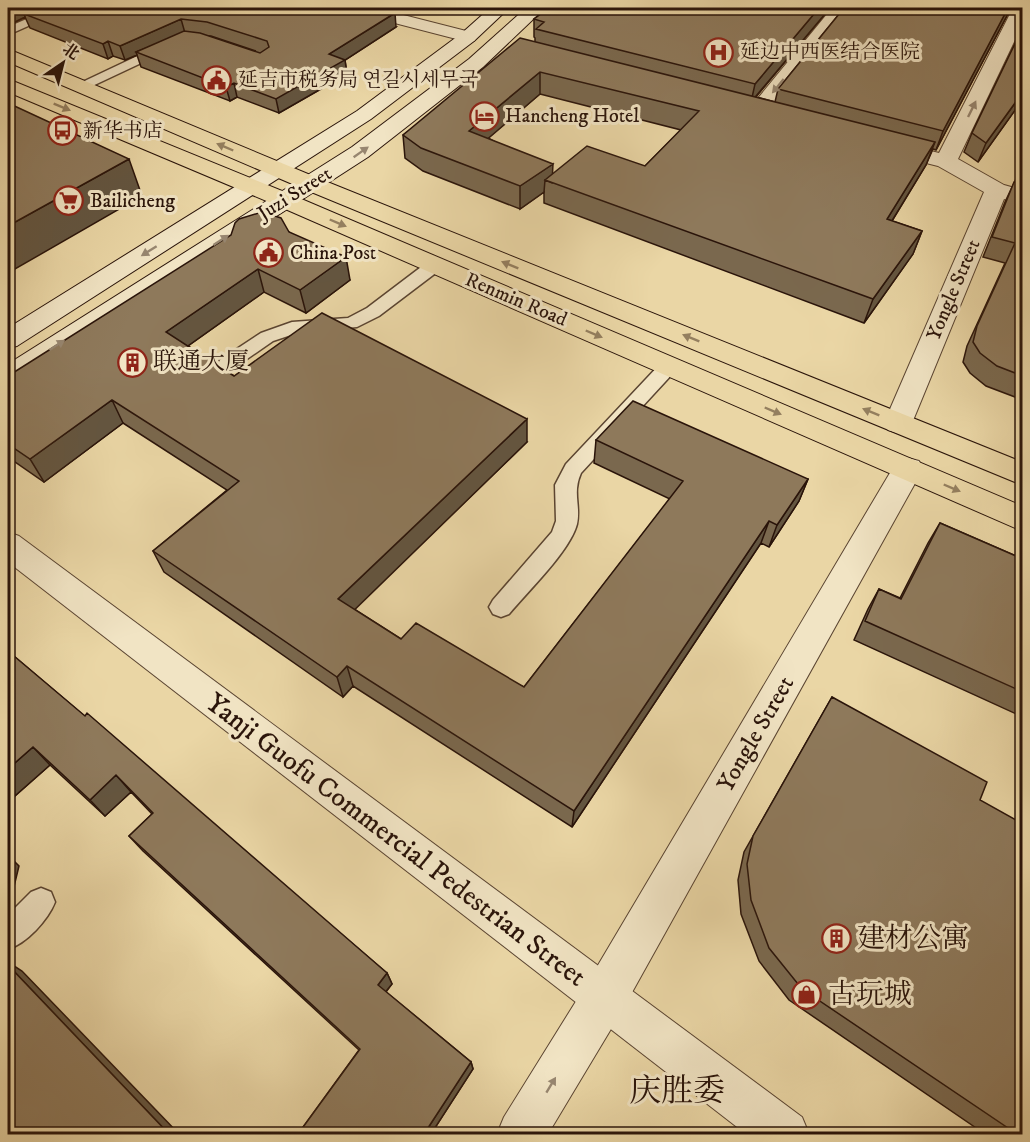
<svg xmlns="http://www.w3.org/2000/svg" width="1030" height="1142" font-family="'IM FELL DW Pica','Noto Serif SC','Noto Serif KR',serif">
	<rect width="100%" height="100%" fill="#ead6a5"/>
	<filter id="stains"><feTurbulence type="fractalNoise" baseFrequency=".00333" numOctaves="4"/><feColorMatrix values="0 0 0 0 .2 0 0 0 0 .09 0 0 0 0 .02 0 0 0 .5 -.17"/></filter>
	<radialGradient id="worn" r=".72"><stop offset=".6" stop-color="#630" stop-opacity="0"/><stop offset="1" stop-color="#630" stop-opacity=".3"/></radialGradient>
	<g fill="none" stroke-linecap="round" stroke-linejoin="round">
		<defs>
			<path id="service" d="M 52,8 L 56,8 L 62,11 L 8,35 L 8,27 Z
				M 167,42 L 173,46 L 171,49 L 86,89 L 81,90 L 74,86 Z
				M 435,260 L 443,265 L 441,269 L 379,316 L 357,327 L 300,332 L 273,341 L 234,368 L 220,368 L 218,364 L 220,360 L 261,333 L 292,322 L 348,318 L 367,308 L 429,261 Z
				M 669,360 L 676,362 L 678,366 L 676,370 L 581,473 C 572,493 581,505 577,524 C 570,551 528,591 509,614 L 501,617 L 493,614 L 489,607 L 493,600 L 552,532 L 556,521 L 555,485 L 566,464 L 662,362 Z
				M 41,888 L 51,892 L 55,902 C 48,920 26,944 8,949 L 8,915 L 31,892 Z"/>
			<path id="pedestrian" d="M 8,532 L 19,536 L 802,1117 L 809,1134 L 746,1134 L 8,562 Z"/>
			<path id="minor" d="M 350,8 L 376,8 L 474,33 L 477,37 L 474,41 L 468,42 L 352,12 Z
				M 832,8 L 850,8 L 764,116 L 750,116 L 747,112 L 750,108 Z
				M 1013,8 L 1022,8 L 1022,25 L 958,159 L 1004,185 L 1022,190 L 1022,204 L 1004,199 L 912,423 L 908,430 L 898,433 L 888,430 L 884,423 L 984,192 L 938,166 L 878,151 L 875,146 L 878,141 L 886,140 L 939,153 Z"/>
			<path id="tertiary" d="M 908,458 L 919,461 L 923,469 L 620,1014 L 548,1134 L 497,1134 L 504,1117 L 588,982 L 897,461 Z"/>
			<path id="secondary" d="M 490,8 L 509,8 L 474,41 L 371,119 L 17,346 L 8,348 L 8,328 L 357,111 L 462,33 Z
				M 526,8 L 545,8 L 483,67 L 368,157 L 18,383 L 8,385 L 8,364 L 352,147 L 469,59 Z"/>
			<path id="primary" d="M 8,49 L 320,179 L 1022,462 L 1022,485 L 304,189 L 8,62 Z
				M 8,79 L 292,195 L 1022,506 L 1022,531 L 276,205 L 8,92 Z"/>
		</defs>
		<use href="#service" stroke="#5a4431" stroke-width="3"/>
		<use href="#pedestrian" stroke="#5a4431" stroke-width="2"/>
		<use href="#minor" stroke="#5a4431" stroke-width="2"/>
		<use href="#tertiary" stroke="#5a4431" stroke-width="2"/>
		<use href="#secondary" stroke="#2a140a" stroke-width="2"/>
		<use href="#primary" stroke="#2a140a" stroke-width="2"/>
		<use href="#service" fill="#f1e4c4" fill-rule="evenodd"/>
		<use href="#pedestrian" fill="#f1e4c4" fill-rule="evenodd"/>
		<use href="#minor" fill="#f1e4c4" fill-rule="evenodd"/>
		<use href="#tertiary" fill="#f1e4c4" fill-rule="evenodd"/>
		<use href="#secondary" fill="#f1e4c4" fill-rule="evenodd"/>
		<use href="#primary" fill="#ead6a5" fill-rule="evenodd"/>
	</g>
	<path fill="#7a684e" stroke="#2a140a" stroke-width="1.5" fill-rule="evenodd" d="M 8,8 L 396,27 L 345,60 L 347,74 L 279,113 L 237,97 L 230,101 L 141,67 L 137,55 L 125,60 L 113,56 L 108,59 L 30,28 L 25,17 L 13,23 L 8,21 ZM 208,36 L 211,36 L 256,51 Z
		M 383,8 L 399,8 L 394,10 Z
		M 549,8 L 830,8 L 756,97 L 775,102 L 778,89 L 844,8 L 1011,8 L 936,150 L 933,149 L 926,165 L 892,221 L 922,231 L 913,254 L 864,323 L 544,203 L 544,192 L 520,209 L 423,171 L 405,158 L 403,135 L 535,42 L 535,38 L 534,37 L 534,19 ZM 540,94 L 681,130 L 645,166 L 552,174 L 488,138 Z
		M 1023,27 L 1023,99 L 978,162 L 964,152 L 972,133 Z
		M 1023,164 L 1023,400 L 986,386 L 970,373 L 963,362 L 967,346 L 1005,263 L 983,257 L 1005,202 Z
		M 289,232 L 350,280 L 306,313 L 264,292 L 188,346 L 234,376 L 527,442 L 354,609 L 401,639 L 524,687 L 670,499 L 594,463 L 596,440 L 808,479 L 799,501 L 769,547 L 761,543 L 572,827 L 353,686 L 343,697 L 164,572 L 153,551 L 227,490 L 123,423 L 44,482 L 8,457 L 8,376 Z
		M 940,523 L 1023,559 L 1023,717 L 854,640 L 868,609 L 879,589 L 900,598 L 928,543 Z
		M 8,651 L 387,973 L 392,984 L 386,992 L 471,1062 L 473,1069 L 431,1134 L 298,1134 L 359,1050 L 143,851 L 129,836 L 152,814 L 131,792 L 105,816 L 50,765 L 8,802 Z
		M 832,697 L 980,800 L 1023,1134 L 985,1134 L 789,1000 L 759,961 L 741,914 L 738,880 L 744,852 Z"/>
	<path fill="#635540" stroke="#2a140a" stroke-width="1.5" d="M 8,8 L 49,8 L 24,14 L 25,17 L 13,23 Z
		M 819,8 L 830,8 L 751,102 L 755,84 Z
		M 1008,8 L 1011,8 L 936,150 L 943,131 Z
		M 395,13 L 396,27 L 345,60 L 347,74 L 279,113 L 276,99 L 329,54 Z
		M 181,19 L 185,33 L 136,52 L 137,55 L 125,60 L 120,46 Z
		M 108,41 L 113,56 L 108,59 L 103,44 Z
		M 540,72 L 540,94 L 470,154 L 469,131 Z
		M 234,83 L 237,97 L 230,101 L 226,87 Z
		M 1023,92 L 1023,99 L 978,162 L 986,143 Z
		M 935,142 L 926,165 L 879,242 L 887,219 Z
		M 129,159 L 142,196 L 8,273 L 8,226 Z
		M 553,164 L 552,183 L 545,180 L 544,192 L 520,209 L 520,186 Z
		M 922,231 L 913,254 L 864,323 L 873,299 Z
		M 346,257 L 350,280 L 306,313 L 300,290 Z
		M 258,269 L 264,292 L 175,355 L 166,332 Z
		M 112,400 L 123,423 L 44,482 L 30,459 Z
		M 527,419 L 527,442 L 344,620 L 338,599 Z
		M 808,479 L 799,501 L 769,547 L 777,525 Z
		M 769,521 L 761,543 L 572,827 L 574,811 Z
		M 347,666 L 353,686 L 343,697 L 337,677 Z
		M 33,747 L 50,765 L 8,802 L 8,769 Z
		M 116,775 L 131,792 L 105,816 L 90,800 Z
		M 8,855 L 19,866 L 9,907 L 8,908 Z
		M 8,962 L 22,971 L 179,1134 L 169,1134 L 8,965 Z
		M 387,973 L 392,984 L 383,995 L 378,985 Z
		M 471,1062 L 473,1069 L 431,1134 L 424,1134 Z"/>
	<path fill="#8e795b" stroke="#2a140a" stroke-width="1.5" d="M 38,8 L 376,8 L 395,13 L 329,54 L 345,60 L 276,99 L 234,83 L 226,87 L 136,52 L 184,31 L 200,33 L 260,53 L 269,47 L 267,41 L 207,22 L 181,19 L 120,46 L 108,41 L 103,44 L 24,14 Z
		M 549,8 L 819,8 L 755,84 L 536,29 L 544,22 L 534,19 Z
		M 844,8 L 1008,8 L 943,131 L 778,89 Z
		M 1023,27 L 1023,92 L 986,143 L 972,133 Z
		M 520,38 L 935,142 L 887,219 L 922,231 L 873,299 L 545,180 L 587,146 L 645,166 L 699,111 L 540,72 L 469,131 L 553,164 L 520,186 L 421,148 L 403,135 Z
		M 8,103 L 129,159 L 8,226 Z
		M 1014,182 L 1023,184 L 1023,376 L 997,366 L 980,353 L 973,342 L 977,326 L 1015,243 L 992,237 Z
		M 262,212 L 281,218 L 289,232 L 346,257 L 300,290 L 258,269 L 166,332 L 234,376 L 322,313 L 527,419 L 338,599 L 401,639 L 416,623 L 524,687 L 683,481 L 596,440 L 633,401 L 808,479 L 777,525 L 769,521 L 574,811 L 347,666 L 337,677 L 153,551 L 239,481 L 112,400 L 30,459 L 8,444 L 8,376 L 231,235 L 235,223 L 239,219 Z
		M 940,523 L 1023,559 L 1023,692 L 865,621 L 879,589 L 901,599 Z
		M 8,651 L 85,716 L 87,713 L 387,973 L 378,985 L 471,1062 L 424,1134 L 298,1134 L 360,1049 L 129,836 L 153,813 L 116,775 L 90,800 L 33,747 L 8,769 Z
		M 832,697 L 987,782 L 980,800 L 1023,824 L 1023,1134 L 1017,1134 L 802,989 L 769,948 L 751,900 L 747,864 L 753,836 Z
		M 8,965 L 169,1134 L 21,1134 L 8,1119 Z"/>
	<defs><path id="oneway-solid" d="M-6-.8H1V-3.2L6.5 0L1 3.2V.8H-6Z" transform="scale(1.5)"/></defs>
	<g fill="#978670">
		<use href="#oneway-solid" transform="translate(778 86) rotate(129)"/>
		<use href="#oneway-solid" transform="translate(972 109) rotate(-64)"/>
		<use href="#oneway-solid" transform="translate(361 152) rotate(-35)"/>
		<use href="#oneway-solid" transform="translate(221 240) rotate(-33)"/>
		<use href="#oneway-solid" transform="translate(149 251) rotate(148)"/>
		<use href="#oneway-solid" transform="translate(57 345) rotate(-33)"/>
		<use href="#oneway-solid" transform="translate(551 1085) rotate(-59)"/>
	</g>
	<g fill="#947f5f">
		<use href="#oneway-solid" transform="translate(62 107) rotate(22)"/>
		<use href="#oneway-solid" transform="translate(225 147) rotate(-157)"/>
		<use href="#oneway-solid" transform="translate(338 223) rotate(23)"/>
		<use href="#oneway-solid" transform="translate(510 265) rotate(-158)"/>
		<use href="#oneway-solid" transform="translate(594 334) rotate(23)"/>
		<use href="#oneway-solid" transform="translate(691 338) rotate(-158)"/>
		<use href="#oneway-solid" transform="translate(773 411) rotate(23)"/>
		<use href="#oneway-solid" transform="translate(871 412) rotate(-158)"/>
		<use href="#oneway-solid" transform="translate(952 488) rotate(23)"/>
	</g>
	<defs>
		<symbol id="hospital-ring" viewBox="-11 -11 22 22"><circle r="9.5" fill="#f1e4c4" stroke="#8f2418" stroke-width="1.5"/><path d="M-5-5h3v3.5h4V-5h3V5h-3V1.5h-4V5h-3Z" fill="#8f2418"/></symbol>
		<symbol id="civic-ring" viewBox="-11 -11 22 22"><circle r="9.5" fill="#f1e4c4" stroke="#8f2418" stroke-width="1.5"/><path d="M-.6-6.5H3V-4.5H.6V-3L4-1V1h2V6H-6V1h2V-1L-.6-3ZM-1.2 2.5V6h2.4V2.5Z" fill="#8f2418"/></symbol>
		<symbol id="hotel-ring" viewBox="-11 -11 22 22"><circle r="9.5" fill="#f1e4c4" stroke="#8f2418" stroke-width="1.5"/><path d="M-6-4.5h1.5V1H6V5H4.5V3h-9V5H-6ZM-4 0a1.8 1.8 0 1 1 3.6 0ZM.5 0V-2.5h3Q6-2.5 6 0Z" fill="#8f2418"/></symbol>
		<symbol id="bus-ring" viewBox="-11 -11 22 22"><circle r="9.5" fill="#f1e4c4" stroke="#8f2418" stroke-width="1.5"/><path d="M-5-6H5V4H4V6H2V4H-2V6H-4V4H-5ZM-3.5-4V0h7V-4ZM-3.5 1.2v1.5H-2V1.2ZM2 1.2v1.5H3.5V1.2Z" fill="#8f2418"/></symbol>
		<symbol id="supermarket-ring" viewBox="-11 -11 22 22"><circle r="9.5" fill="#f1e4c4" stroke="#8f2418" stroke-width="1.5"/><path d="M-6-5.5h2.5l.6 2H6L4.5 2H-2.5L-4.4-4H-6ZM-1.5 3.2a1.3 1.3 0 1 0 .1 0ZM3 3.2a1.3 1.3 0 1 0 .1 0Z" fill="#8f2418"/></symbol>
		<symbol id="building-ring" viewBox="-11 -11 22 22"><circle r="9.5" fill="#f1e4c4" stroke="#8f2418" stroke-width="1.5"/><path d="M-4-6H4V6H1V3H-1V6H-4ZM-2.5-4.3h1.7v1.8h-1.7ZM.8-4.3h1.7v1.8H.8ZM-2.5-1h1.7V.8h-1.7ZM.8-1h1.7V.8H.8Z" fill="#8f2418"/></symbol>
		<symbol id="shop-ring" viewBox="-11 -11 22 22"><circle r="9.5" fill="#f1e4c4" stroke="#8f2418" stroke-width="1.5"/><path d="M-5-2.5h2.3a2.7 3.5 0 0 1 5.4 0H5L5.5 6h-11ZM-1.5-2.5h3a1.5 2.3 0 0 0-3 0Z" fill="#8f2418"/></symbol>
	</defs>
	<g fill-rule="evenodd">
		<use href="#hospital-ring" x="702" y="36" width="33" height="33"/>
		<use href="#civic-ring" x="200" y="64" width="33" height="33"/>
		<use href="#hotel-ring" x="468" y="100" width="33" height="33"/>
		<use href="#bus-ring" x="46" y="114" width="33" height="33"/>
		<use href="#supermarket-ring" x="52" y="184" width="33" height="33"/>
		<use href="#civic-ring" x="252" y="236" width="33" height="33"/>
		<use href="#building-ring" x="116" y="346" width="33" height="33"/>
		<use href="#building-ring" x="820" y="922" width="33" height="33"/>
		<use href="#shop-ring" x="790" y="978" width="33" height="33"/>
	</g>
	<g text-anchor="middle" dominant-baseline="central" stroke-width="6" stroke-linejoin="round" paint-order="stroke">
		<g font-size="20" fill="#2a140a" stroke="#f1e4c4" text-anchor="start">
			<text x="740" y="52">延边中西医结合医院</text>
			<text x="238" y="80">延吉市税务局 연길시세무국</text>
			<text x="505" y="116">Hancheng Hotel</text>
			<text x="83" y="131">新华书店</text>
			<text x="90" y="201">Bailicheng</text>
			<text x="290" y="253">China Post</text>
		</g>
		<g font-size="20" fill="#2a140a" stroke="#f1e4c4">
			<text transform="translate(295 194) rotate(-32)">Juzi Street</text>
			<text transform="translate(954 290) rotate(-67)">Yongle Street</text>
			<text transform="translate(516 300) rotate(23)">Renmin Road</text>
		</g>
		<g font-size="24" fill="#2a140a" stroke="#f1e4c4" text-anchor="start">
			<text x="153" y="362">联通大厦</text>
		</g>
		<g font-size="24" fill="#2a140a" stroke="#f1e4c4">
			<text transform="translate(756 734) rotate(-60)">Yongle Street</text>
		</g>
		<g font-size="28" fill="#2a140a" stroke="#f1e4c4">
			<text transform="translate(396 840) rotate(37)">Yanji Guofu Commercial Pedestrian Street</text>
		</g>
		<g font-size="28" fill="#2a140a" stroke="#f1e4c4" text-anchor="start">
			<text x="857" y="938">建材公寓</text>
			<text x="828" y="994">古玩城</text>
		</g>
		<g font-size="32" fill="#2a140a" stroke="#f1e4c4">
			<text x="677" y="1092">庆胜委</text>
		</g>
	</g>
	<rect width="1030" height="1142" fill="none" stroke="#ead6a5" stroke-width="30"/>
	<rect x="9" y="9" width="1012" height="1124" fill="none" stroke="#2a140a" stroke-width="3"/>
	<rect x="15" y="15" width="1000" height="1112" fill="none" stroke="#2a140a" stroke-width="1.5"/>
	<g transform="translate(63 63) rotate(35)" stroke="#f1e4c4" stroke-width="4.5" paint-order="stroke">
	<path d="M0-4.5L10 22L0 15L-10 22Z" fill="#2a140a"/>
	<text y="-9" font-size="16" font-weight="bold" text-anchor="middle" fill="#2a140a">北</text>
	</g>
	<rect width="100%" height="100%" filter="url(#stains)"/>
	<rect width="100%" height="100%" fill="url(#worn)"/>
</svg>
